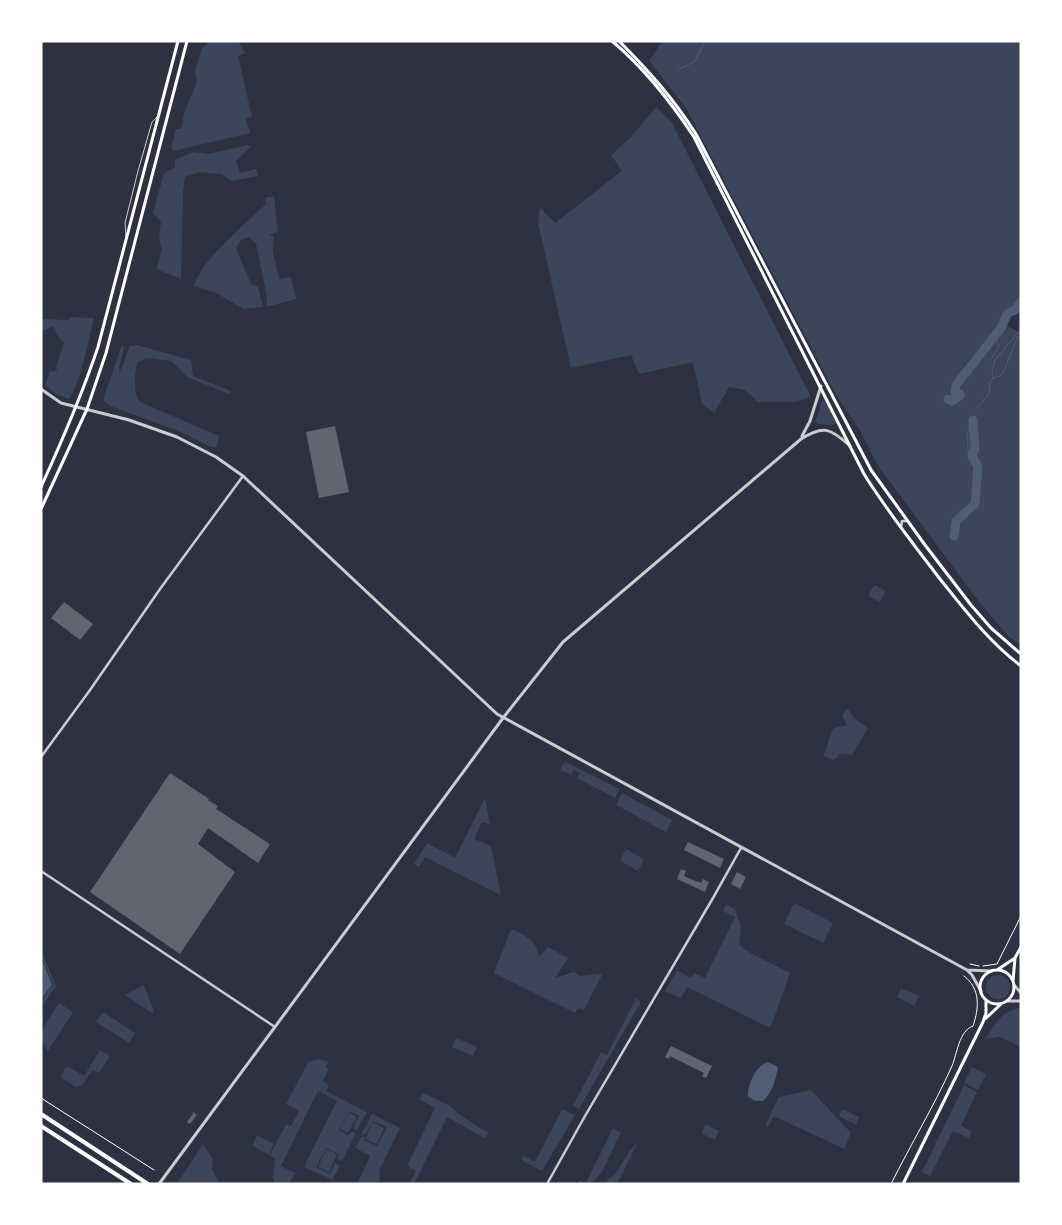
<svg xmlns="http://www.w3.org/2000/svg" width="1062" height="1225" font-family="Rubik,sans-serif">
	<rect width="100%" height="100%" fill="#2d3142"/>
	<path fill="#3c4559" d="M 210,41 L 238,41 L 245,53 L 238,56 L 252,117 L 246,119 L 250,133 L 174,151 L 171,148 L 176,129 L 181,129 L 184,113 L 197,81 L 195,70 L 202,48 Z
		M 659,41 L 1021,41 L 1021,309 L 1010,314 L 1005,325 L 1021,333 L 1021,645 L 1008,636 L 980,603 L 878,466 L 861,432 L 836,395 L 686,108 L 649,61 L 661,43 Z
		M 656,107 L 672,123 L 811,397 L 796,402 L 758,402 L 745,390 L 729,387 L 714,413 L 702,404 L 693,362 L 639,374 L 631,355 L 571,368 L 538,223 L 540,207 L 555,223 L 622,171 L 611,155 L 631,137 Z
		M 248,145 L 251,147 L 236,161 L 240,173 L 256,169 L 258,175 L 254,177 L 232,181 L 221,174 L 200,172 L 185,177 L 183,192 L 181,279 L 156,269 L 162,250 L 159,238 L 161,222 L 153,213 L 164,173 L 175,167 L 175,160 L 193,152 L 208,154 Z
		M 274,196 L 278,232 L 269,235 L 274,236 L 273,251 L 279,279 L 291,277 L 296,299 L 266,307 L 267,297 L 256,244 L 249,237 L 242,239 L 236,248 L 251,284 L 258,287 L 263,307 L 244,309 L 216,293 L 194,286 C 202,259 241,228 262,208 L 266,204 L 265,198 Z
		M 70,317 L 94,318 C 88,340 82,380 69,399 L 57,395 L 45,385 L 50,372 L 57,370 L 56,367 L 64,342 L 59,338 L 53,326 L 41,332 L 41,319 L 69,320 Z
		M 122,344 L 124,348 L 119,368 L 120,372 L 130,346 L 137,345 L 191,360 L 193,376 L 231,391 L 229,394 L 187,377 L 171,361 L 146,358 L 137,363 C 135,376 132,391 140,402 L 219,436 L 217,447 L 211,447 L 176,430 L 110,406 L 103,400 Z
		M 822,402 L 826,402 L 836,423 L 834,425 L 818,424 L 815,422 Z
		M 874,585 L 886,591 L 880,602 L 868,596 Z
		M 847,708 L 855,719 L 868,728 L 852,755 L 839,754 L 838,757 L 833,760 L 823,756 C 828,747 828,737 834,728 L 847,725 L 842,716 Z
		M 566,762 L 619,789 L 615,798 L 577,778 L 580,773 L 574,770 L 571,775 L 561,770 L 561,766 Z
		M 622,793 L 672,820 L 666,832 L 616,805 Z
		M 485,798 L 490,824 L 482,822 L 474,839 L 491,846 L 501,895 L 425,857 L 419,867 L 414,864 L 427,843 L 455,858 Z
		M 626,849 L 644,859 L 638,871 L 620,861 Z
		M 794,903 L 833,923 L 823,943 L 784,924 Z
		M 726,904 L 735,909 L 741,926 L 739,944 L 745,950 L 790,973 L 772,1024 L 770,1028 L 687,987 L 681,998 L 665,991 L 677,970 L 691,978 L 694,973 L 705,978 L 735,917 L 723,911 Z
		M 511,929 C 526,936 537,940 539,957 L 548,947 L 568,958 L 555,978 L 574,972 L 580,976 L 599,974 L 602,975 L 584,1010 L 578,1008 L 575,1013 L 494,973 Z
		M 41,950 L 56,986 L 42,1006 L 43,1010 L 41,1013 L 41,1000 L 53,985 L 41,956 Z
		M986 987a12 12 0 1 1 24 0a12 12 0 1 1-24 0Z
		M 144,985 L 154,1012 L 152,1013 L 125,995 Z
		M 901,988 L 919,996 L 914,1006 L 897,997 Z
		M 636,998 L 641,1002 L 579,1109 L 573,1106 L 601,1052 L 607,1055 Z
		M 59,1003 L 73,1012 L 48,1051 L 41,1039 L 41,1031 Z
		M 1021,1008 L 1021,1047 L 1000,1037 L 986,1039 C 994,1024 1002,1010 1021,1008 Z
		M 103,1012 L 135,1033 L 129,1043 L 96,1022 Z
		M 456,1038 L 477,1047 L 473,1056 L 452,1047 Z
		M 100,1050 L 110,1056 L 99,1073 L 93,1070 L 82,1085 L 76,1087 L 60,1077 L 67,1066 L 84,1076 Z
		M 320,1059 L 328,1062 L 326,1067 L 329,1069 L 323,1081 L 329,1085 L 326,1091 L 367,1112 L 357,1130 L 353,1128 L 359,1116 L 349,1111 L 339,1130 L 349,1135 L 352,1131 L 356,1133 L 342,1161 L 337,1159 L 339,1154 L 326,1148 L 316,1167 L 330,1174 L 335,1163 L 340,1166 L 332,1180 L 304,1167 L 337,1101 L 318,1091 L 281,1166 L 295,1173 L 289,1184 L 275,1184 L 273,1177 L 275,1159 L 270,1155 L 286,1124 L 291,1126 L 299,1111 L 286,1104 L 309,1061 Z
		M 972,1067 L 986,1074 L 978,1090 L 964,1083 Z
		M 964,1085 L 977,1092 L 961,1126 L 972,1131 L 969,1138 L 953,1131 L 930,1176 L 922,1172 Z
		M 811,1090 L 851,1133 L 844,1149 L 774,1116 L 768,1127 L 765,1125 L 779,1097 Z
		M 423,1093 L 449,1105 L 457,1113 L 488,1133 L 485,1138 L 447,1117 L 414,1184 L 409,1184 L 416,1171 L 407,1166 L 435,1108 L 419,1099 Z
		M 562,1109 L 575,1115 L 542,1171 L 521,1160 L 524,1156 L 535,1162 Z
		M 842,1109 L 859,1117 L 856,1125 L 839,1116 Z
		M 349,1112 L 357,1117 L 348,1133 L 340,1129 Z
		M 372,1114 L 400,1128 L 379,1171 L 380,1178 L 378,1184 L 357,1184 L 370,1156 L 355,1148 L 361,1137 L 365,1136 L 364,1140 L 377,1146 L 387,1127 L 373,1121 L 366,1134 L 361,1135 Z
		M 373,1122 L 384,1128 L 377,1144 L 365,1139 Z
		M 706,1124 L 719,1131 L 715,1140 L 701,1133 Z
		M 613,1128 L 621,1133 L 602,1172 L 591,1184 L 578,1184 L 579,1180 L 586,1183 Z
		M 257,1135 L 274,1144 L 269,1155 L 252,1146 Z
		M 638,1142 L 617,1184 L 604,1184 L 616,1173 L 630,1150 Z
		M 203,1144 L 213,1159 L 212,1169 L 220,1184 L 177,1184 Z
		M 326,1149 L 337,1154 L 329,1172 L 318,1167 Z"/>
	<path fill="#4f5d75" d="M 41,957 L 52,985 L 41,999 Z
		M 768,1062 L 778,1067 C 776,1079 772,1093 763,1101 L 756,1101 L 748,1097 C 747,1085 756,1065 768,1062 Z"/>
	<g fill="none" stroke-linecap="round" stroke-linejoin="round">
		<path stroke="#4f5d75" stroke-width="1" d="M 678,70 L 695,61 L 705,41
			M 990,360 L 999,347 L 997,342 L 992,339
			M 993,378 L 1000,376 L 1004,371 L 1020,331
			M 977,408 L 990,393 L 989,383 L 993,379 L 992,370 L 995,360 L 1021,329
			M 973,420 L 967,433 L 969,460 L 978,467"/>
		<path stroke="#4f5d75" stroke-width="9" d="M 948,399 L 952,401 L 960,396 L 960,394 L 955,392 L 956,385 L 1001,328 L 1008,313 L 1015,310 L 1021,302
			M 954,536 L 956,521 L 975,504 L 978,467 L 972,455 L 975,449 L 973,420"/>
	</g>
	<path fill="#626471" d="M 335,426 L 349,492 L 319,498 L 306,432 Z
		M 64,602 L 93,624 L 80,640 L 51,618 Z
		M 170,773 L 209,799 L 208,800 L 218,806 L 216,809 L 270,844 L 258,863 L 208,828 L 198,844 L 235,872 L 180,954 L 90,892 Z
		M 688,842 L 724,859 L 720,868 L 684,850 Z
		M 681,869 L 686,871 L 684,876 L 693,880 L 701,883 L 703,879 L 709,882 L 705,892 L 677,879 Z
		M 737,872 L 746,877 L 740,889 L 731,884 Z
		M 671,1046 L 712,1066 L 706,1078 L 702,1076 L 704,1073 L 670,1056 L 669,1059 L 665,1057 Z
		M 194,1112 L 197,1115 L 190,1124 L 187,1122 Z"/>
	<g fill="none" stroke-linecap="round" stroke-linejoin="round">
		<path stroke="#fff" stroke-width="1" d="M 970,964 L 979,966
			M 983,966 L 997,964 L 1021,916
			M 41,1098 L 154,1170
			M 891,1184 C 911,1144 934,1106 952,1066 C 957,1054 959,1031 973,1026 C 979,1008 981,989 964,976"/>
		<path stroke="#caccd0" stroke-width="1" d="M 126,236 L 125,223 L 138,171 L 152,122 L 158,116"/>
		<path stroke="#caccd0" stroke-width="2.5" d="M 901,527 L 902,521 L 907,521
			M 41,757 L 90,690 L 160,589 L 243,476
			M 41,871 L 275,1027
			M 547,1184 L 585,1116 L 713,898 L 741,848"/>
		<path stroke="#caccd0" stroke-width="3" d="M 41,389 L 61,403 L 129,420 L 177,437 L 216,457 L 243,476 L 497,714 L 967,970 L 972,975 L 981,991
			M 802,436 L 810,421 L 821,386
			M 967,970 L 991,971
			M 1014,985 L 1021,993
			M 1007,1001 L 1021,1001
			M 159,1184 L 503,718 L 563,642 L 801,439 C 823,425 830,428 849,445"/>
		<path stroke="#fff" stroke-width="3" d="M 612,41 C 644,68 671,102 694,137 L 864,474 C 887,511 914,545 940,579 C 965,610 989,642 1021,666
			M 619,41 C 649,71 673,98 696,134 L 871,470 L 925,545 L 971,605 L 991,628 L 1021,654
			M 41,487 C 62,441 82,395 98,347 L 178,41
			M 41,509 L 87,409 L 106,353 L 187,41
			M 997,970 L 1015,958
			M980 987a17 17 0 1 1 34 0a17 17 0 1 1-34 0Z
			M 1013,981 L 1015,958 L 1021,947
			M 985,1019 L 1000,1005
			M 903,1184 L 983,1022 L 986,1013 L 986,1000"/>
		<path stroke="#fff" stroke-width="4" d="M 41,1114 L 148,1184
			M 41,1126 L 131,1184"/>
	</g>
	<rect width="1062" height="1225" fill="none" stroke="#ffffff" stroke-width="85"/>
</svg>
